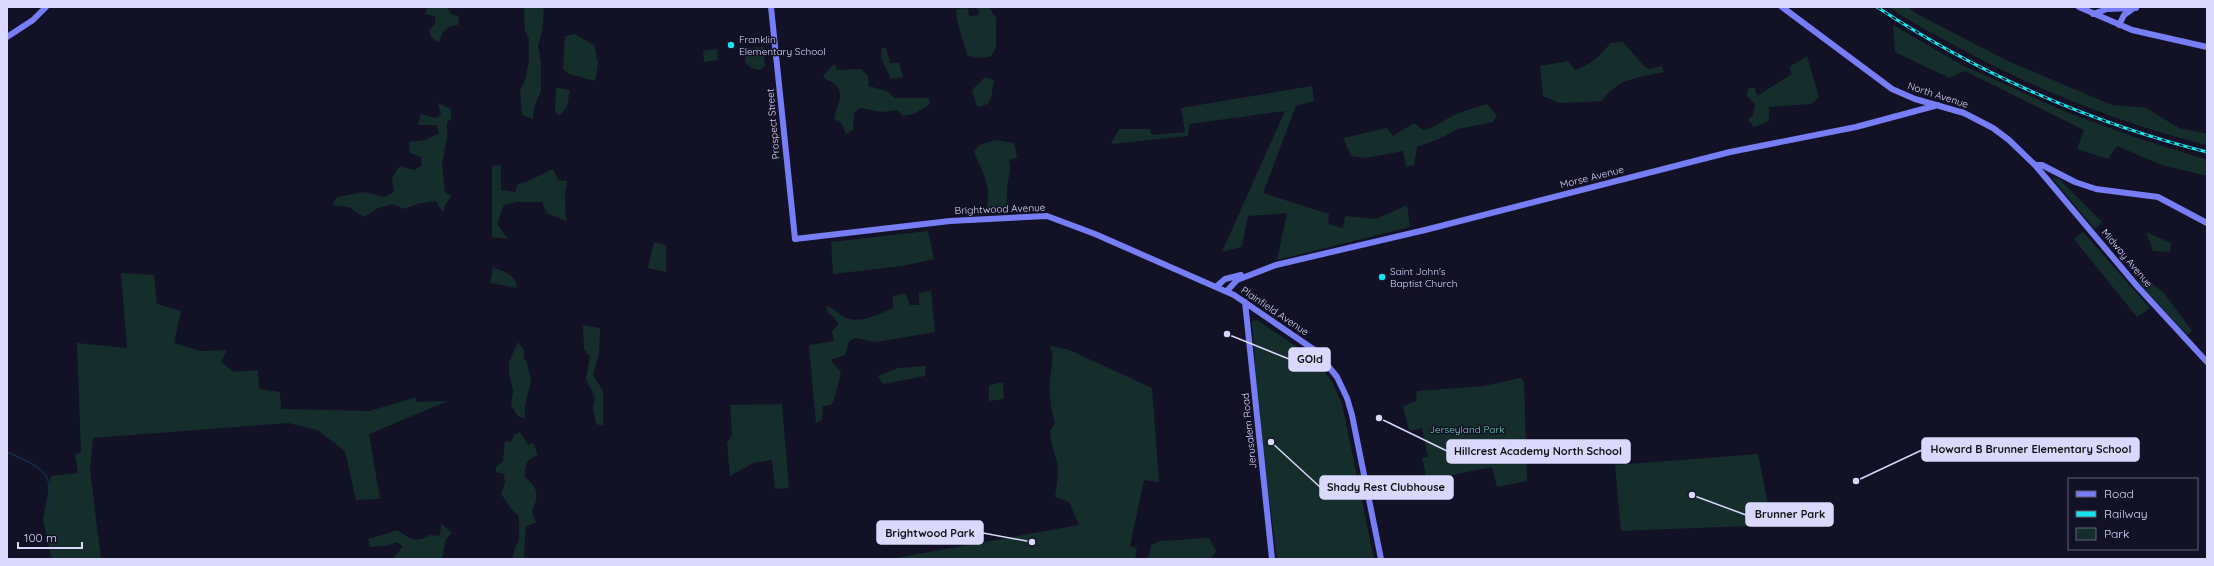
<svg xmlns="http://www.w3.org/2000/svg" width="2214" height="566" font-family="Quicksand,sans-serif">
	<rect width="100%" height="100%" fill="#131125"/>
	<path fill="#152e2c" d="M 428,7 L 447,7 L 451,14 L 459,16 L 458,25 C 445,26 442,32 439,43 L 432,38 L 429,31 L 435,23 L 435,16 L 425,14 Z
		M 524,7 L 544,7 L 542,32 L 538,46 L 541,62 L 541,91 L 534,107 L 533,119 L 522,115 L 520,90 L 525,80 L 529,60 L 529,39 L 525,31 Z
		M 978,7 L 989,7 L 996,18 L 996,48 L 990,57 L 975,58 L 967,55 C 964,39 956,25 956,9 L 968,8 L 969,16 L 979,15 Z
		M 1889,7 L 1908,7 L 1917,14 L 2008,61 L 2112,105 L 2146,108 L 2179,128 L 2207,134 L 2207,145 C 2118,123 2032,88 1952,44 C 1931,32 1908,21 1889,7 Z
		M 1893,25 L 1962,65 L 2066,112 L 2134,137 L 2207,160 L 2207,176 L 2162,165 L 2117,146 L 2108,159 L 2077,149 L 2084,130 L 1965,71 L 1949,78 L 1895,52 Z
		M 575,34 L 594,45 L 598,63 L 595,81 L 569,74 L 563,69 L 565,36 Z
		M 1623,42 L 1644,66 L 1649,69 L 1662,66 L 1664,72 C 1639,78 1619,77 1602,101 L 1560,103 L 1543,96 L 1540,66 L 1568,61 L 1575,70 C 1589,66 1602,55 1610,43 Z
		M 763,47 L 765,66 L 760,70 L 751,68 L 745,62 L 746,48 Z
		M 882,48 L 886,48 L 890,63 L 899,63 L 903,77 L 891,79 L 881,58 Z
		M 717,49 L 718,60 L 704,62 L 703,51 Z
		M 1807,56 L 1819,97 L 1811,104 L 1769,107 L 1769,121 L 1754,127 L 1748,120 L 1753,115 L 1755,104 L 1746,95 L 1749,88 L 1755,88 L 1757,96 L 1792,74 L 1789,67 Z
		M 834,64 L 838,70 L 861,69 L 868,76 L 869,86 L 889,92 L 894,98 L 929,98 L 930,104 L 914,114 L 902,116 L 898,110 L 882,112 L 860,108 L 854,113 L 853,130 L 846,134 L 841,122 L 834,119 C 836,108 845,94 836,85 C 832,81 827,81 823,76 Z
		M 985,77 L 994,80 L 991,98 L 988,104 L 977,107 L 972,90 Z
		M 1312,86 L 1314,101 L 1296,106 L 1263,193 L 1329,214 L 1328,224 L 1343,228 L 1345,216 L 1376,219 L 1407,205 L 1410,227 L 1277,260 L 1287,213 L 1248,216 L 1242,247 L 1222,252 L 1285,111 L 1189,124 L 1188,136 L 1111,144 L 1119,129 L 1150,129 L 1152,135 L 1185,132 L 1181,108 Z
		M 556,88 L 570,90 L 567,106 L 560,116 L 555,112 Z
		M 438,103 L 451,109 L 451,118 L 447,123 L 447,138 L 442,164 L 445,192 L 452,196 L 446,203 L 443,213 L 436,201 L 417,204 L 405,209 L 392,204 L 378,208 L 364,217 L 349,207 L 332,205 L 337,197 L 364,192 L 385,197 L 394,192 L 392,177 L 400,166 L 414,170 L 422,166 L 421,157 L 410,153 L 409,142 L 426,140 L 439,133 L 436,125 L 418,125 L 421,114 L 436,118 L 441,115 Z
		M 1487,104 L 1497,116 L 1493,122 L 1458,129 L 1441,138 L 1417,147 L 1414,165 L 1406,167 L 1403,151 L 1366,158 L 1351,156 L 1343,138 L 1387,128 L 1393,136 L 1414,123 L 1423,130 C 1435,128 1445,119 1457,114 C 1466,110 1477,107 1487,104 Z
		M 995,140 L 1014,143 L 1017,157 L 1009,160 C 1012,171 1008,177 1007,188 C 1006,201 1009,200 1003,212 L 984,215 C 994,190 984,175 974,152 L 979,145 Z
		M 501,165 L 501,190 L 515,192 L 518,184 L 526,182 L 553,169 L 558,180 L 567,181 L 565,194 L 566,221 L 547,213 L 542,202 L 517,202 L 504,205 L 497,224 L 508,239 L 492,237 L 492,166 Z
		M 2052,178 L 2059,179 L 2102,222 L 2095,229 Z
		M 928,231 L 934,259 L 902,266 L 833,274 L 831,242 Z
		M 2083,232 L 2150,308 L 2137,317 L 2074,239 Z
		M 2146,232 L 2171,243 L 2170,252 L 2153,251 Z
		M 654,242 L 666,245 L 666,272 L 648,268 Z
		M 493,267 C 505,273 515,273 517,288 L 490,283 Z
		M 121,273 L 154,275 L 157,304 L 181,311 L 174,343 L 201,351 L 227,350 L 221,362 L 234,372 L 258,370 L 259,389 L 280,392 L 281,409 L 370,411 L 416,397 L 416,402 L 448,401 L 369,434 L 380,499 L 356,500 L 345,451 L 317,430 L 288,423 L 93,438 L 90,470 L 101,559 L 52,559 L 43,520 L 51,476 L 78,473 L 75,454 L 81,453 L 77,343 L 127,348 Z
		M 2144,277 L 2164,293 L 2192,331 L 2187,335 L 2138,282 Z
		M 931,291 L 935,332 L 877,342 L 855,338 L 849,341 L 845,355 L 833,359 L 831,361 L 841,372 L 834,400 L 831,405 L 823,406 L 822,420 L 816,423 L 809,345 L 834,341 L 832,331 L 839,324 L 834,317 L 828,313 L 826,306 C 834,308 837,313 844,317 C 860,325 879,314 893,308 L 893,296 L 905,293 L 910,305 L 919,305 L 919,293 Z
		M 1257,320 L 1315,359 L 1332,382 L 1342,404 L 1374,559 L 1277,559 L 1259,420 L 1252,321 Z
		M 583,325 L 600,328 L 599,353 L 593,375 L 603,391 L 603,426 L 596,424 L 593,407 L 595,398 L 586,379 L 590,357 L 584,349 Z
		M 518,342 L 524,350 L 524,359 L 527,362 L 531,382 L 525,405 L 525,419 L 518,416 L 511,406 L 513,391 L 509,373 L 509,362 Z
		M 1050,346 L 1067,349 L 1152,388 L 1159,482 L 1144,480 L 1130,546 L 1137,548 L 1135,559 L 890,559 L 1079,525 L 1069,502 L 1055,497 C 1057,486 1059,474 1057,462 C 1054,451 1050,442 1050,430 L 1055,424 C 1051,409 1049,396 1050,380 C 1051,367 1055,359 1050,346 Z
		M 926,366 L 925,376 L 883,384 L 878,376 L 898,368 Z
		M 1520,378 L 1524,381 L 1527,481 L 1497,487 L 1492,467 L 1427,480 L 1422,458 L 1428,457 L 1422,428 L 1409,431 L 1403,406 L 1416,401 L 1417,391 L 1484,386 Z
		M 1003,382 L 1004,399 L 989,401 L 989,385 Z
		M 782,404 L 789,488 L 775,489 L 772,460 L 753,463 L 730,476 L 727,443 L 732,435 L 730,405 Z
		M 520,432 L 528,445 L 533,443 L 538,455 C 526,459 524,466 525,478 C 539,487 539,497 532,511 L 536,523 L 526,526 L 524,554 L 525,559 L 513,559 L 514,551 L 519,539 L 519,516 L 512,510 L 501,494 L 505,483 L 504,474 L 496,472 L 496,467 L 503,461 L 505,441 L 511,442 L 514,435 Z
		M 1758,454 L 1772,525 L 1621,531 L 1615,465 Z
		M 441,523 L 452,533 L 446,539 L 442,559 L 414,559 L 411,557 L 408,559 L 393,559 L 403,546 L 397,542 L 386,546 L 370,547 L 368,539 L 398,530 C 410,540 417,543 430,535 L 440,536 Z
		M 1209,538 L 1216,551 L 1211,559 L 1148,559 L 1151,545 L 1160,541 Z"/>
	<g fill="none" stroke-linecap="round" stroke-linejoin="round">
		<path stroke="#152d4b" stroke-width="1.5" d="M 7,452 C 19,458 44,466 48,480 C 50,489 50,499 51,509"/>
		<path stroke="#777df4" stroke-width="6" d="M 771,7 L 795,239 L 950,221 L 1047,216 L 1095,234 L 1234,295 L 1316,351 L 1337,377 L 1347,398 L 1352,415 L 1381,559
			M 1782,7 L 1892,89 L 1915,99 L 1964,113 L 1993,128 L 2009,140 L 2035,165 L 2137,286 L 2207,362
			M 2079,7 L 2132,30 L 2207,47
			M 2093,14 L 2107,9 L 2136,8
			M 2119,25 L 2124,15 L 2134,8
			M 7,37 L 33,20 L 46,7
			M 2035,165 L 2042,165 L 2075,182 L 2096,189 L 2158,197 L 2207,223
			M 1217,286 L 1225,279 L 1241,275
			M 1227,291 L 1237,280 L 1276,265 L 1425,230 L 1730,152 L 1856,127 L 1938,105
			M 1245,302 L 1272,559"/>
		<defs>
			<path id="rail" d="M 1877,7 C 1977,73 2091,123 2207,152"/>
		</defs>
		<use href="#rail" stroke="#14e5ec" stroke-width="3"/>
		<use href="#rail" stroke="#131125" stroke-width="1.5" stroke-dasharray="4.5" stroke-linecap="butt"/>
	</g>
	<g fill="#14e5ec" stroke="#131125" stroke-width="1.5">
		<circle cx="731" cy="45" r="4"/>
		<circle cx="1382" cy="277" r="4"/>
	</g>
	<g text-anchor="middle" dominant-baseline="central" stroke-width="3" stroke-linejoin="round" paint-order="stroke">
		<g font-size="10" fill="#dad8fc" stroke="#131125" text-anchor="start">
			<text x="739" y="39">Franklin<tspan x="739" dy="12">Elementary School</tspan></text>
			<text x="1390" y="271">Saint John's<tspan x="1390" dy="12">Baptist Church</tspan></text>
		</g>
		<g font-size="10" fill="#dad8fc" stroke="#131125">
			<text transform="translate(1938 95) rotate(18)">North Avenue</text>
			<text transform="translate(773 124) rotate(-95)">Prospect Street</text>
			<text transform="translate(1592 177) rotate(-14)">Morse Avenue</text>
			<text transform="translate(1000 209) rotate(-2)">Brightwood Avenue</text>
			<text transform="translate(2127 258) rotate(50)">Midway Avenue</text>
			<text transform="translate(1275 311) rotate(34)">Plainfield Avenue</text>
			<text transform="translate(1249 431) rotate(-96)">Jerusalem Road</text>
		</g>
		<g font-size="10" fill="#6ad6b3" stroke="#131125">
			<text x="1467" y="429">Jerseyland Park</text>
		</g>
	</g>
	<path fill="none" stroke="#dad8fc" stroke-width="1.5" d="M1227 334L1289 359M1856 481L1922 450M1379 418L1447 451M1271 442L1320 487M1692 495L1746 515M1032 542L983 533"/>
	<g fill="#dad8fc" stroke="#131125" stroke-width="1.5">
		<circle cx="1227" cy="334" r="4"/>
		<circle cx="1856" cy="481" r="4"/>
		<circle cx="1379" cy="418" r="4"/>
		<circle cx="1271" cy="442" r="4"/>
		<circle cx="1692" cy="495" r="4"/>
		<circle cx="1032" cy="542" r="4"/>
	</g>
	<g fill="#dad8fc" stroke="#dad8fc" stroke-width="1.5">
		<rect x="1289" y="348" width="41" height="23" rx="4"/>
		<rect x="1922" y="438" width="217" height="23" rx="4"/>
		<rect x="1447" y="440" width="183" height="23" rx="4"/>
		<rect x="1320" y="476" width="133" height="23" rx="4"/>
		<rect x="1746" y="503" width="87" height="23" rx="4"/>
		<rect x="877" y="521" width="106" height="23" rx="4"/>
	</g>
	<g font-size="11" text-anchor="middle" font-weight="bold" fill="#111">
		<text x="1310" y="363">GOld</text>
		<text x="2031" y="453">Howard B Brunner Elementary School</text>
		<text x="1538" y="455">Hillcrest Academy North School</text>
		<text x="1386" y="491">Shady Rest Clubhouse</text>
		<text x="1790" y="518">Brunner Park</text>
		<text x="930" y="537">Brightwood Park</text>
	</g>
	<rect width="2214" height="566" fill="none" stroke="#dad8fc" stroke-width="16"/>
	<rect x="2068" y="478" width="130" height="72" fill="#131125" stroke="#63617b"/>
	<rect x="2076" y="491" width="20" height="6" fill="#777df4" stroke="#63617b"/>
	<text x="2104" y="498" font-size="12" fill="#dad8fc">Road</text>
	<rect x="2076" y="511" width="20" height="6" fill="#14e5ec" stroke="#63617b"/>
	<text x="2104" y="518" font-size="12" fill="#dad8fc">Railway</text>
	<rect x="2076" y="528" width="20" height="12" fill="#152e2c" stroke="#63617b"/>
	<text x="2104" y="538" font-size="12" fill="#dad8fc">Park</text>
	<path d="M18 542v6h64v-6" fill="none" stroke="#dad8fc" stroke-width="2"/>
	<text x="24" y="542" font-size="12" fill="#dad8fc" stroke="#131125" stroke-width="3" paint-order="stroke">100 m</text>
</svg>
